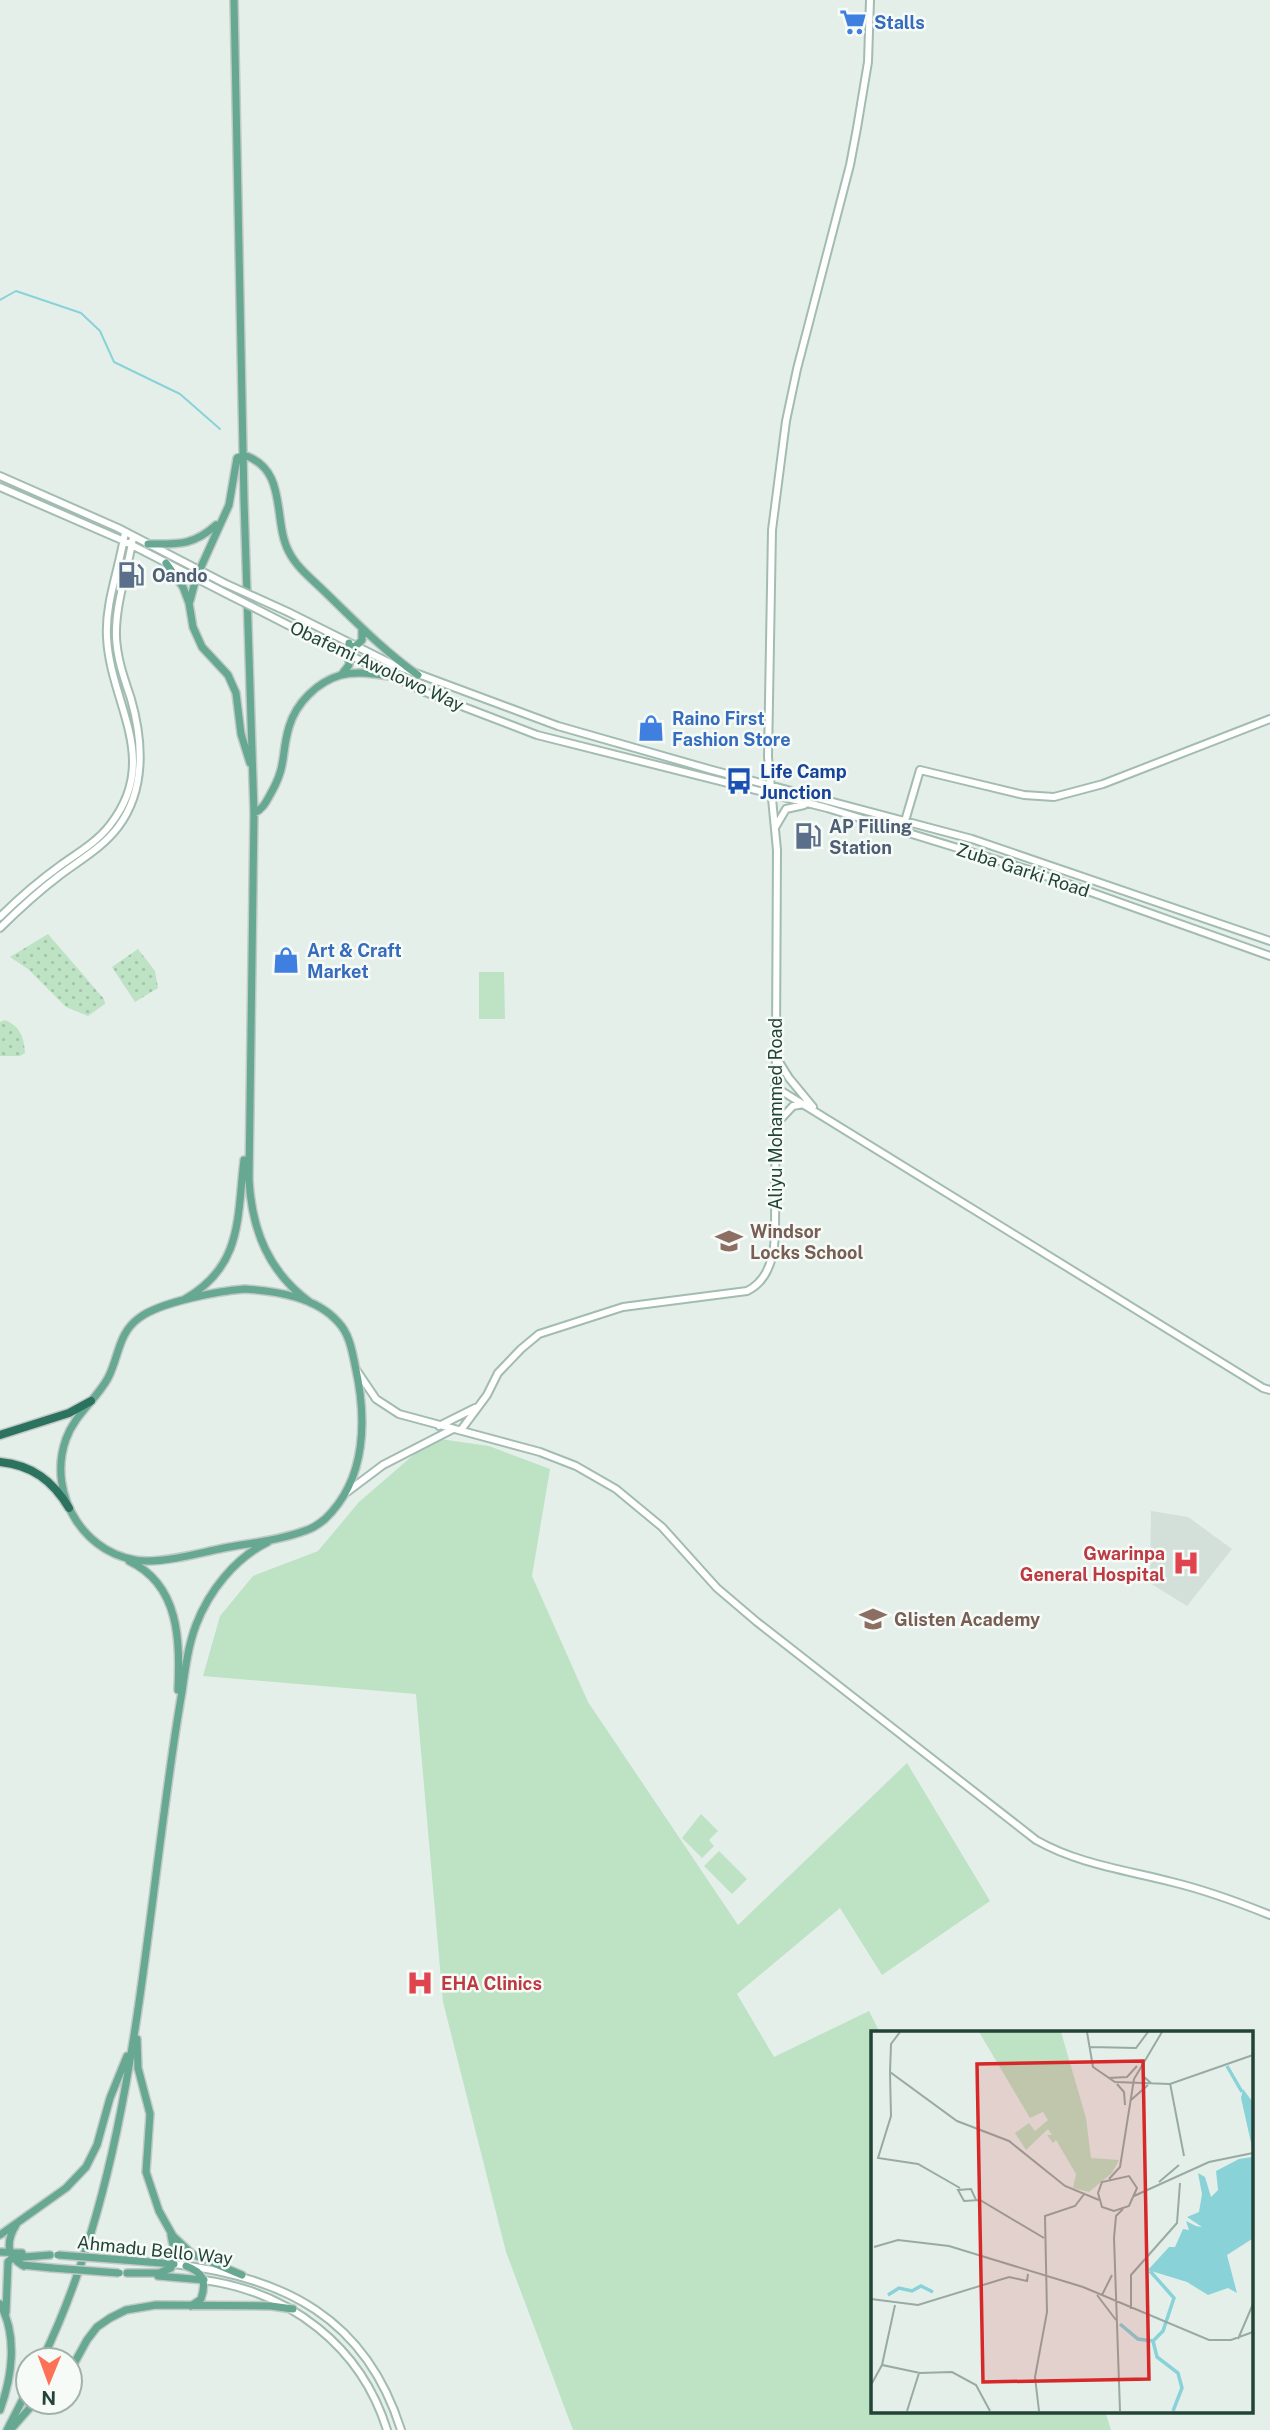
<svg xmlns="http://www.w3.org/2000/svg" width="1270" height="2430" font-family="'Public Sans',sans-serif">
	<defs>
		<pattern id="park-dots" width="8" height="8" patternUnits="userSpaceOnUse" patternTransform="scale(1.75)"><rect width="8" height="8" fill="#bde2c4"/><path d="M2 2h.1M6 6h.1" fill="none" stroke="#a2c3a9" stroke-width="1.8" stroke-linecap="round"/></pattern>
	</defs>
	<rect width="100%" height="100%" fill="#e5efea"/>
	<path fill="#d3dfd9" d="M 1151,1511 L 1188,1517 L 1232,1549 L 1187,1606 L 1150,1583 Z"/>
	<path fill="#bde2c4" d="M 479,972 L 504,972 L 505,1019 L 479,1019 Z
		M 433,1438 L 489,1446 L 550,1469 L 532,1576 L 588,1702 L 738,1925 L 907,1763 L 990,1901 L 882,1975 L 840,1908 L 737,1994 L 774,2057 L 869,2011 L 880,2033 L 873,2033 L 873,2411 L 1105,2411 L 1111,2430 L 573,2430 L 506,2252 L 443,2002 L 416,1694 L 203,1676 L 220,1616 L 253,1576 L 318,1551 L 359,1502 Z
		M 701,1814 L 718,1831 L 709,1840 L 714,1846 L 702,1858 L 682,1838 Z
		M 719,1851 L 747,1879 L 732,1894 L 704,1866 Z"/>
	<path fill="url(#park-dots)" d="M 48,934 L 104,999 L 105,1004 L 88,1016 L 66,1007 L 28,969 L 10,957 Z
		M 138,949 L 155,971 L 158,988 L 135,1002 L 112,967 Z
		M 5,1020 C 20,1026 24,1037 25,1053 L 20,1056 L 0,1056 L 0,1022 Z"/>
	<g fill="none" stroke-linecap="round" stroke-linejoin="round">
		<path stroke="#89d2d8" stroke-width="2" d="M 0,300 L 16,291 L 81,313 L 100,331 L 114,362 L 180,394 L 220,429"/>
		<defs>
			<path id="secondary" d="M 0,476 L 118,528 L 224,583
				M 0,487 L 124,541 L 231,596
				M 288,612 L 394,665 L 558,726 L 712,770 L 972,839 L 1270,941
				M 288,625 L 425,692 L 537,735 L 827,808 L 1026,869 L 1270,956
				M 905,821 L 920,770 L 1024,795 L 1054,797 L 1103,784 L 1270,719
				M 776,826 L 786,809 L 804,805
				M 0,917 C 19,898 39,881 61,865 C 78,853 97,842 110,825 C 162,759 110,704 107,637 C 105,602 120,567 125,532
				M 0,928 C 19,909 39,891 60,875 C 80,860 103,847 118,827 C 146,790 143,741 131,699 C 124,678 117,659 116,637 C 115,603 128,570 133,537
				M 776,1057 L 789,1078 L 813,1107
				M 775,1087 L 1263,1388 L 1270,1390
				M 776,1124 L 793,1106 L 804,1104
				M 357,1371 L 376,1399 L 399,1414 L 540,1452 L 576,1466 L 616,1489 L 662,1527 L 717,1588 L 757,1622 L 1036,1840 C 1078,1864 1126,1870 1172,1882 C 1205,1890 1238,1902 1270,1915
				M 439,1426 L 475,1408
				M 461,1430 L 487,1395 L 498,1373 L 521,1349 L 539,1334 L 623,1307 L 747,1291 C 768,1281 774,1257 775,1235 L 777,850 L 768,757 L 772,530 L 786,421 L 797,369 L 850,165 L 857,128 L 868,62 L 870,0
				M 347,1492 L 383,1465 L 453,1429
				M 174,2264 C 284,2277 366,2318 401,2430
				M 204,2280 C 290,2292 361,2346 387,2430"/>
			<path id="primary" d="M 234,0 L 244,500 L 254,813 L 249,1180 C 252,1231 269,1273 311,1303
				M 244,455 C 289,470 272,520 289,552 C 297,568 313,580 325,592 C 355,621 384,651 418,675
				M 148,544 C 177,544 193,546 216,525
				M 166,563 L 183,587 L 189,603 L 193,627 L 202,647 L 228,675 L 236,693 L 241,734 L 250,763
				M 190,601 L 196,578 L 229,505 L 237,458 L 244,455
				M 334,648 C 346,649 354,650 362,640 L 362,628
				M 342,674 L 349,665 L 349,643
				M 254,813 C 263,809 266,802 271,793 C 287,765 281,754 289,727 C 296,703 317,682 341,675 C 356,671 373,674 389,676
				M 245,1289 C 277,1291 316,1297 338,1322 C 349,1333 352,1350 355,1365 C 367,1418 367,1479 325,1519 C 319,1524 313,1528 307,1530 C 281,1540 251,1543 224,1548 C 199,1553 172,1561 146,1561 C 86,1559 46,1495 66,1439 C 75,1414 96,1400 108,1378 C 119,1357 118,1333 139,1318 C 160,1302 218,1291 245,1289 Z
				M 185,1299 C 243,1266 237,1217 244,1160
				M 129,1561 C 180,1585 180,1641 178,1690
				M 137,2039 L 138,2068 L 150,2114 L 146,2172 L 159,2211 L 173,2236 L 192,2254 L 242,2275
				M 16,2225 C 6,2241 6,2257 24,2266
				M 0,2235 L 66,2188 L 86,2167 L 97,2145 L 110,2098 L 127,2056
				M 0,2252 L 22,2253
				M 124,2260 L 174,2264
				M 22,2265 L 52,2268
				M 186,2266 C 203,2272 207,2281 201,2299 L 191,2306
				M 127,2273 L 159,2273 L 171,2268 L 175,2255 L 171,2235
				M 158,2276 L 204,2280
				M 0,2304 C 18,2336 12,2377 0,2410
				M 6,2312 L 8,2262 L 12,2258 L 50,2255
				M 42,2360 C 122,2195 138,2008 162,1829 C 168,1783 174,1737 182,1692 C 185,1670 188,1646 196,1625 C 209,1591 235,1558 268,1542
				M 70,2371 L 87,2340 L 97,2327 L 110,2318 L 126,2310 L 156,2305 L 271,2306 L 293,2309
				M 13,2427 L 35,2402
				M 7,2430 L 28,2389"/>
			<path id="highway" d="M 0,1435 L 69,1413 L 91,1401
				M 0,1462 C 32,1465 53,1481 69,1508"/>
		</defs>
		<use href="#secondary" stroke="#a2bcb1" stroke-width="10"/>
		<use href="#primary" stroke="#c1cac7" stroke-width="10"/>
		<use href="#highway" stroke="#c1cac7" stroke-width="11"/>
		<use href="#secondary" stroke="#fff" stroke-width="6"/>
		<use href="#primary" stroke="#66a892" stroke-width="7"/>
		<use href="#highway" stroke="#2b725f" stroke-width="8"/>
		<defs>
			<path id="secondary-bridge" d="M 224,583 L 288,612
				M 231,596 L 288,625"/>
			<path id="primary-bridge" d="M 58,2255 L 124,2260
				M 52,2268 L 119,2273"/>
		</defs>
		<use href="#secondary-bridge" stroke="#a2bcb1" stroke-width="10" stroke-linecap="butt"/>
		<use href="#primary-bridge" stroke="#c1cac7" stroke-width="10" stroke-linecap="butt"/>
		<use href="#secondary-bridge" stroke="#fff" stroke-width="6"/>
		<use href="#primary-bridge" stroke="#66a892" stroke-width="7"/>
	</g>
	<defs>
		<symbol id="supermarket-bare" viewBox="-9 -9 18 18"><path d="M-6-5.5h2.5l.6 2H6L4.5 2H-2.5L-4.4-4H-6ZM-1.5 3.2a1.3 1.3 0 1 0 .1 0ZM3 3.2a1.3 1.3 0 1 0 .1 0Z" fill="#3f7fe0" stroke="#f6fbf8" stroke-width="2.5" paint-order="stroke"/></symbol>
		<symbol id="fuel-bare" viewBox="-9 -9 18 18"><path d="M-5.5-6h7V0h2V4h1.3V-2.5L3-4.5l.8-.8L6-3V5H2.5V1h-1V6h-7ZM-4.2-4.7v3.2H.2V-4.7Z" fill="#5c6f8a" stroke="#f6fbf8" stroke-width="2.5" paint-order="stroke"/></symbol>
		<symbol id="shop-bare" viewBox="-9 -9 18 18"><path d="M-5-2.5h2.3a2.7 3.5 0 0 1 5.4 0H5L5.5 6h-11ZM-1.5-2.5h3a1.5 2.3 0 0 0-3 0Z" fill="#3f7fe0" stroke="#f6fbf8" stroke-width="2.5" paint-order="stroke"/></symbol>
		<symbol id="bus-bare" viewBox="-9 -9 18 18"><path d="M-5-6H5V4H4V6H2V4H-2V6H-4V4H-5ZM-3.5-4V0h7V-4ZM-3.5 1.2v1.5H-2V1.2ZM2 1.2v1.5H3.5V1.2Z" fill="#1a4fb4" stroke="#f6fbf8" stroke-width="2.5" paint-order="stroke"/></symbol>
		<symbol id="school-bare" viewBox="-9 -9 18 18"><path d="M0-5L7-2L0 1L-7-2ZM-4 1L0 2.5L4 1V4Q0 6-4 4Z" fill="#8d6e63" stroke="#f6fbf8" stroke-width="2.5" paint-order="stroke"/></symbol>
		<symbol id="hospital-bare" viewBox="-9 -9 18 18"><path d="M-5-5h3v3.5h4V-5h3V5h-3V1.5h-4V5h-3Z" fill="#e0444e" stroke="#f6fbf8" stroke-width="2.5" paint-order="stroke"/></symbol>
	</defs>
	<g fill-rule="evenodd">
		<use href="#supermarket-bare" x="834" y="3" width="38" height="38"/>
		<use href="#fuel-bare" x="112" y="556" width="38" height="38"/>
		<use href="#shop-bare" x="632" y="709" width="38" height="38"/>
		<use href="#bus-bare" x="720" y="762" width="38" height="38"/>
		<use href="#fuel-bare" x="789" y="817" width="38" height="38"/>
		<use href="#shop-bare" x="267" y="941" width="38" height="38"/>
		<use href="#school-bare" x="710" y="1222" width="38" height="38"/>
		<use href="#hospital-bare" x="1167" y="1544" width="38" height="38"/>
		<use href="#school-bare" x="854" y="1600" width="38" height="38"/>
		<use href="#hospital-bare" x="401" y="1964" width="38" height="38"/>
	</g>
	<g text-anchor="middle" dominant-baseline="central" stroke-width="5" stroke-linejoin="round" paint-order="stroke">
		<g font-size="18" font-weight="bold" fill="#366cbe" stroke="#f6fbf8" text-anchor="start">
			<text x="874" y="22">Stalls</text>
			<text x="672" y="718">Raino First<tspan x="672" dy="21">Fashion Store</tspan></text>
			<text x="307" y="950">Art &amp; Craft<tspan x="307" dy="21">Market</tspan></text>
		</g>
		<g font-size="18" font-weight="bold" fill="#4e5e75" stroke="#f6fbf8" text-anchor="start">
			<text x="152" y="575">Oando</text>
			<text x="829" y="826">AP Filling<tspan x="829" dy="21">Station</tspan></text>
		</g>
		<g font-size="18" fill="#224338" stroke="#f6fbf8">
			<text transform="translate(377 666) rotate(25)">Obafemi Awolowo Way</text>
			<text transform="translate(1023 870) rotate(18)">Zuba Garki Road</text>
			<text transform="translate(775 1114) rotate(-90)">Aliyu Mohammed Road</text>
			<text transform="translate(155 2250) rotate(6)">Ahmadu Bello Way</text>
		</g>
		<g font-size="18" font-weight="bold" fill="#164399" stroke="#f6fbf8" text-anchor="start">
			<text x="760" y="771">Life Camp<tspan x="760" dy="21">Junction</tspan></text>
		</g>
		<g font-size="18" font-weight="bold" fill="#785e54" stroke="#f6fbf8" text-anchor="start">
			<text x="750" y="1231">Windsor<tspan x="750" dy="21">Locks School</tspan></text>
			<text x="894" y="1619">Glisten Academy</text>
		</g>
		<g font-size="18" font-weight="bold" fill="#be3a42" stroke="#f6fbf8" text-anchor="end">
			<text x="1165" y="1553">Gwarinpa<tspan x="1165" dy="21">General Hospital</tspan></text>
			<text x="441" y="1983" text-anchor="start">EHA Clinics</text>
		</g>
	</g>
	<g transform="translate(871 2031)">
		<rect width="382" height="382" fill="#e5efea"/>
		<path d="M 108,1 L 190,1 L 215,87 L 220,127 L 248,129 L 241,142 L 218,161 L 202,157 L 205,143 L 185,109 L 182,112 L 176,104 L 181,104 L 177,98 L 155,119 L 144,102 L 158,92 L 164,100 L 177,89 L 172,81 L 159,87 Z" fill="#bde2c4"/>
		<path d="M 372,58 L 381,70 L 381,116 L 370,67 ZM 381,126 L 381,208 L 356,224 L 366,262 L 357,257 L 337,264 L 316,251 L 277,239 L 298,216 L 304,216 L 312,198 L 318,199 L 315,190 L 325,195 L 331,196 L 316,186 L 328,181 L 331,163 L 327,142 L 334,146 L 340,166 L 347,159 L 345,140 L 368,128 Z" fill="#89d2d8"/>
		<path fill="none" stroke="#89d2d8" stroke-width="3.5" d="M 356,35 L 371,61M 279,240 L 303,267 L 292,300 L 282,310 L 286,326 L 307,342 L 311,357 L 302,380M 17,264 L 28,257 L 41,260 L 50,255 L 62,261M 249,293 L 267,308 L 282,310"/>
		<path fill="none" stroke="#97aaa3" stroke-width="2" d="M 29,1 L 20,13 L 19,41 L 86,90 L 138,110 L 194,155 L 228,169M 216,1 L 222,36 L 244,51 L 299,53 L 382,24M 219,16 L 265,17 L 277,1M 273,32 L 272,45 L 280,52M 19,42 L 20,85 L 7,127 L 47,133 L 89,157M 237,47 L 256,46 L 266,35M 299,52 L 313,125M 246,53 L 253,61 L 254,74M 260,69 L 277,54M 258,145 L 266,157 L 258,175 L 243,180 L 231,176 L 227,162 L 231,151 ZM 238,148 L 249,136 L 263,48 L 291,1M 288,151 L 308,134M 263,165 L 338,131 L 382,122M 105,169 L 100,158 L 87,159 L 93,170 L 109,169 L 173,207M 3,216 L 27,209 L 78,215 L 212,256 L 338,309 L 360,309 L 382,301M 382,231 L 382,254M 226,264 L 245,289M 231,264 L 241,244M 0,268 L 47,274 L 138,246 L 156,250 L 157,243M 260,278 L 260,244 L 306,192 L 309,152M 367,308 L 382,273M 11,334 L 24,274M 0,354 L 11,334 L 49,342 L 81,341 L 105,354 L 119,380M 36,380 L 48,342M 168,380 L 164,346 L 176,281 L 174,185 L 204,175 L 214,162M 249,380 L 243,207 L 245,185 L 252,178"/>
		<path fill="#d62828" fill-opacity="0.15" stroke="#d62828" stroke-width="3.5" d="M 272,30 L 278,348 L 112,351 L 106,33 Z"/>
		<rect width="382" height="382" fill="none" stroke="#224338" stroke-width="3.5"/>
	</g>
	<g transform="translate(49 2381) rotate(181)"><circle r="33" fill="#f6fbf8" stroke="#a1b1ab" stroke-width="2"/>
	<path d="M0-5L12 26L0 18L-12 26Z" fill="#fd7256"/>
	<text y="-10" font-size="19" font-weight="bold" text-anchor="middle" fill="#224338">N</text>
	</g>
</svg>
